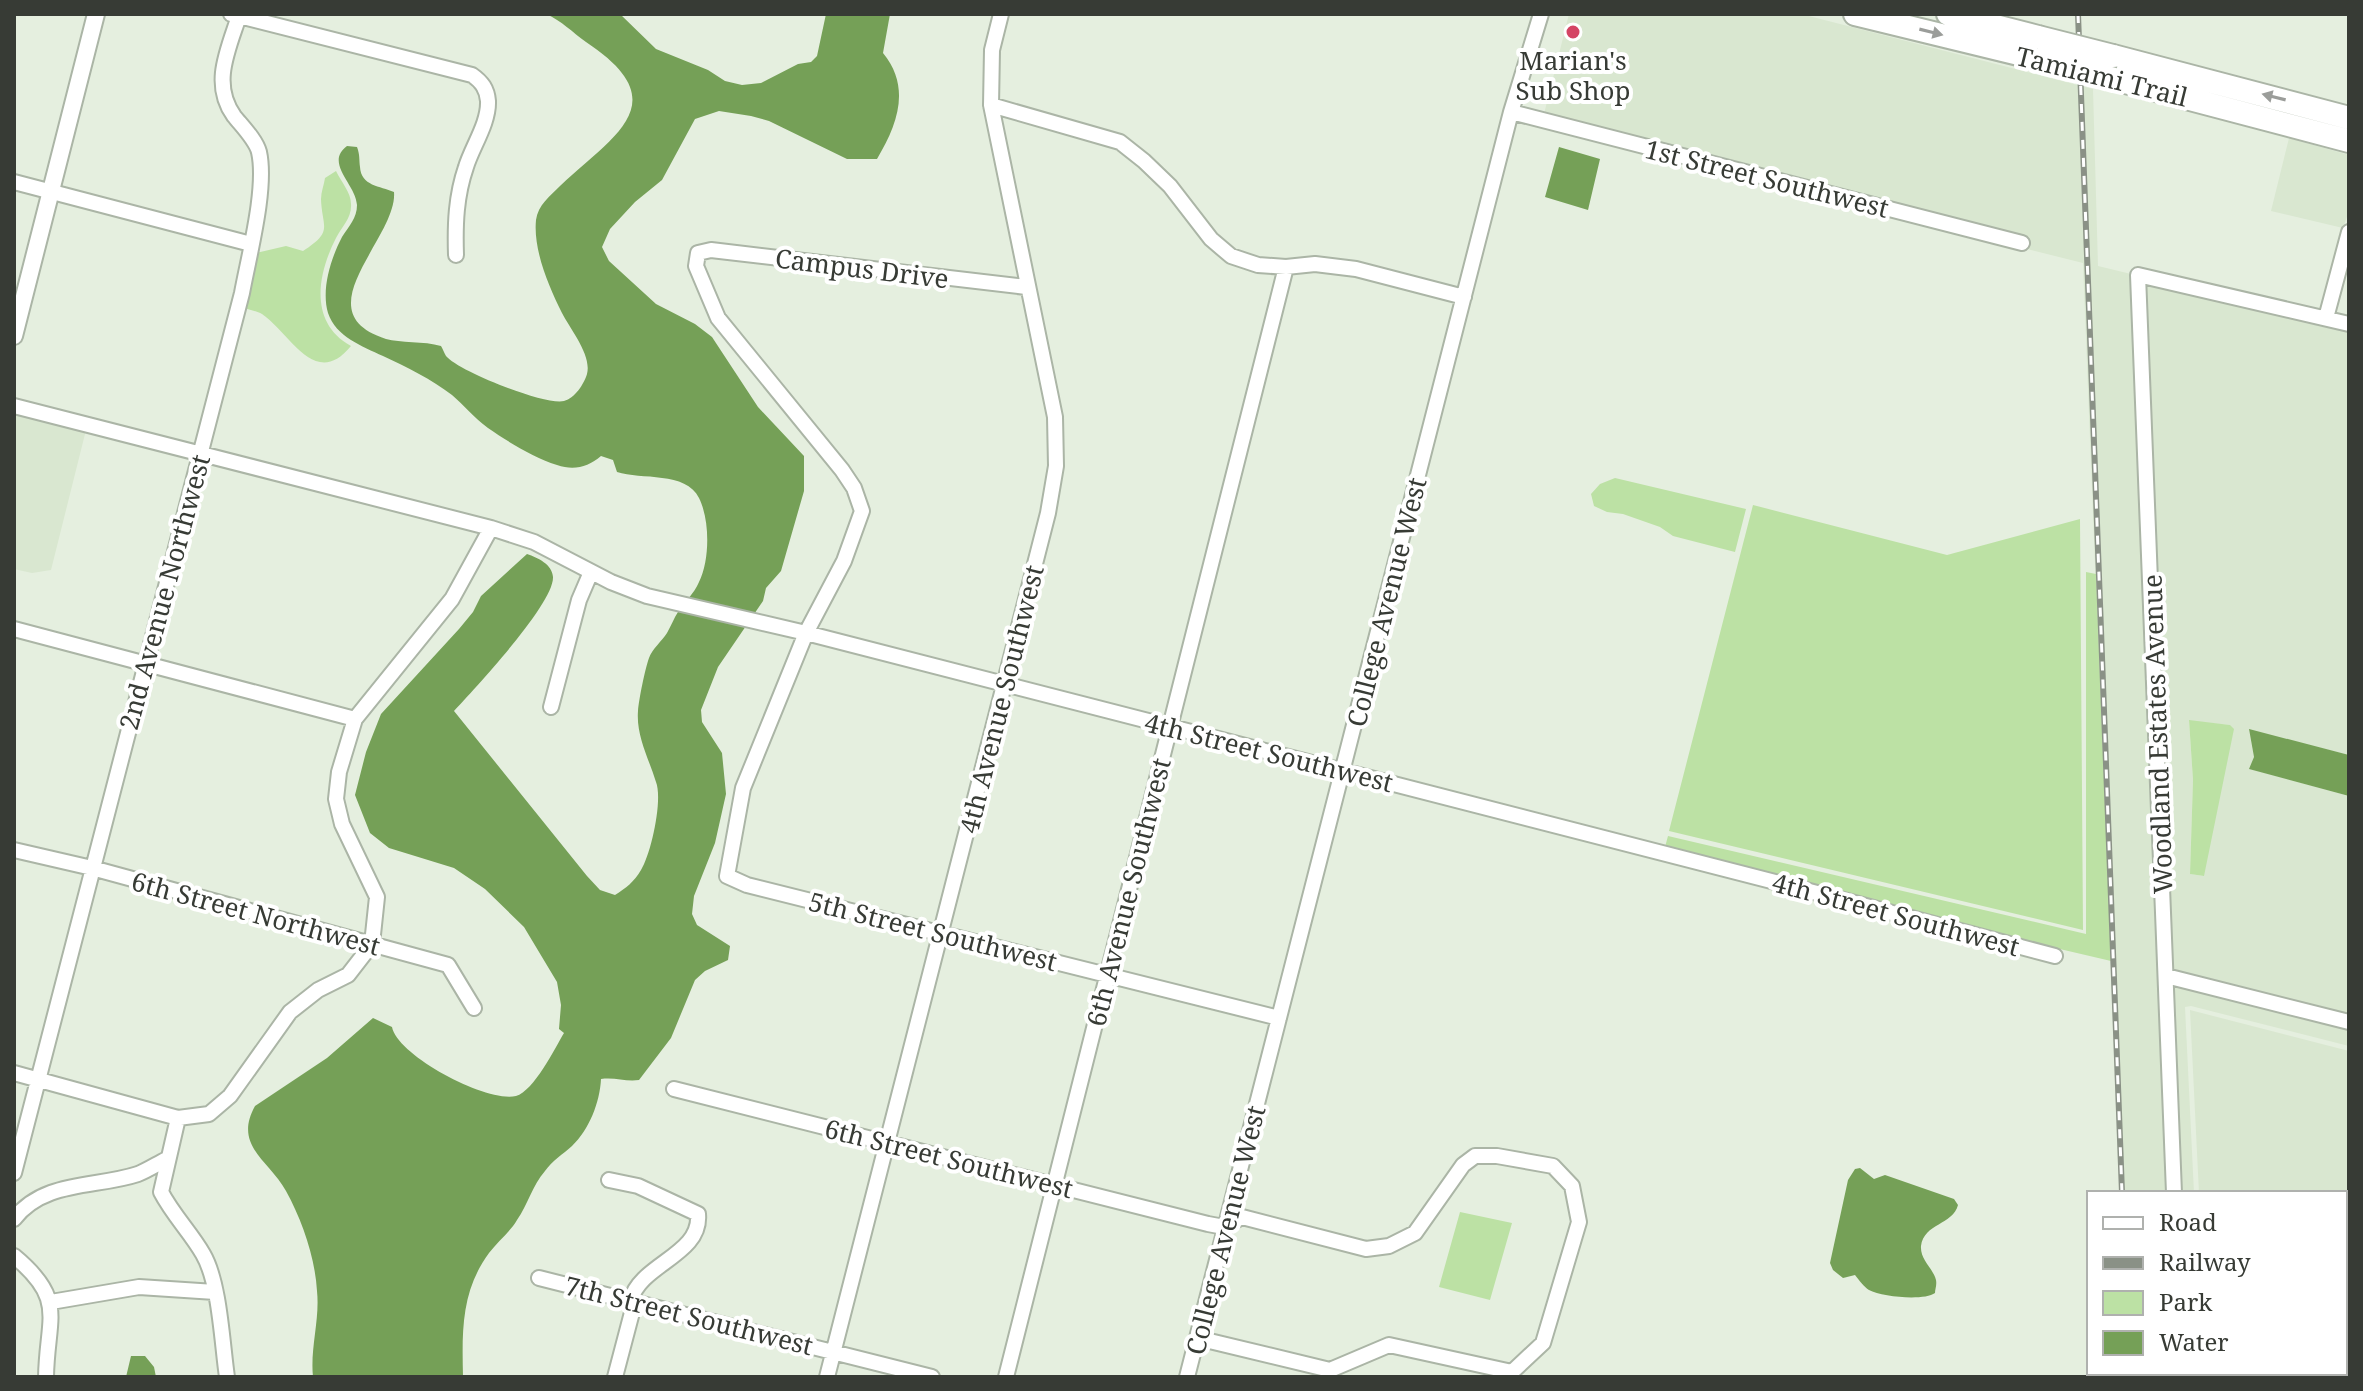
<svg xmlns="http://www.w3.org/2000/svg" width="2363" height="1391" font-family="'Noto Serif',serif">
	<rect width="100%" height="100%" fill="#e5efdf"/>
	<path fill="#d9e7d0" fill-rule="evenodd" d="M 1569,14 L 1801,14 L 2093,89 L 2098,266 L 2131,274 L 2167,1193 L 2120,1193 L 2083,263 L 2027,249 L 2029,239 L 1544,114 Z
		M 2289,138 L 2349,155 L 2349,211 L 2343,228 L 2271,211 Z
		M 2145,283 L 2349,330 L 2349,755 L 2249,730 L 2254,757 L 2250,769 L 2349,796 L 2349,1016 L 2173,971 ZM 2189,721 L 2230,725 L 2203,876 L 2190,874 L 2193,780 Z
		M 14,412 L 86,430 L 51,570 L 32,573 L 14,569 Z
		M 2173,984 L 2349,1028 L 2349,1046 L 2191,1006 L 2185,1007 L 2194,1193 L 2180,1193 Z
		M 2190,1010 L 2349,1051 L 2349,1315 L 2345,1314 L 2345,1193 L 2199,1193 Z"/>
	<path fill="#bce1a4" d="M 336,171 C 341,182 351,192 351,204 C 352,218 342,226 336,238 C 317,275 309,323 351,346 C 315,390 291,334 262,314 C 257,311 250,310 244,308 L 256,253 L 286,246 L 303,251 C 334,231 322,228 321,199 C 321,192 324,185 325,178 Z
		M 1615,478 L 1746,509 L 1735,552 L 1673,536 L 1660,527 L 1623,514 L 1607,512 L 1594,506 L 1591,494 L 1600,484 Z
		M 1753,505 L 1947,555 L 2080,519 L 2083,930 L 1669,831 Z
		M 2086,572 L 2096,574 L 2111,961 L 1978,930 L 1665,847 L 1668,836 L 2086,934 Z
		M 2189,720 L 2230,725 L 2234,729 L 2204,876 L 2190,874 L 2193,780 Z
		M 1460,1212 L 1512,1223 L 1490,1300 L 1439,1287 Z"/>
	<path fill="#75a057" d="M 546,14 L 620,14 L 656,49 L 708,70 L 725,81 L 742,85 L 761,83 L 798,64 L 811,62 L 817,56 L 826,14 L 890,14 L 883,53 C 911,87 898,124 877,159 L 847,159 L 769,121 L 751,116 L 719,111 L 695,119 L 662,180 L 635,202 L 610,229 L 602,247 L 609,261 L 656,304 L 695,324 L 712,337 L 758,407 L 804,456 L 804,491 L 781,571 L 766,588 L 763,601 L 718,667 L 701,710 L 702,722 L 722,753 L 726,794 L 715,843 L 694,896 L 692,914 L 697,925 L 730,946 L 728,960 L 705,971 L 695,980 L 671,1038 L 639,1080 C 626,1082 615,1077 601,1079 C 600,1102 589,1130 572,1146 C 563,1154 552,1161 545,1171 C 532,1186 528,1204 517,1220 C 510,1232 498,1241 489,1253 C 461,1291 462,1331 463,1377 L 313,1377 C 310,1348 320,1320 317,1291 C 315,1257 302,1220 286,1191 C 269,1160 233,1146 255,1106 L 327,1058 L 373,1018 L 392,1027 C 397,1055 486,1103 516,1096 C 534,1091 555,1048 564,1033 L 559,1029 L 561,1005 L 557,982 L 524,927 L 485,889 L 454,868 L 389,848 L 370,833 L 355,795 L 366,752 L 381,714 L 459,629 L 473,612 L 481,596 L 527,554 C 538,558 552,564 553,577 C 554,604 475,688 454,711 L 587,876 L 600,890 L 615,895 C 626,888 634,882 641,870 C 651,854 663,800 656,782 C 649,759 636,736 638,711 C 639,699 645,669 649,658 C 652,649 662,641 667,633 C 671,626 674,618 678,612 C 685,601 694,594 699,582 C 710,560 710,520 699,498 C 686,471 641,480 617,472 L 613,460 L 601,456 C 588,467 574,471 557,465 C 533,457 508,442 488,428 C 474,418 464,405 452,395 C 431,379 407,367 383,356 C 362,346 336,337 328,313 C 321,289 331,258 342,237 C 349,226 357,218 357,205 C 356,184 324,163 347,146 L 357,147 C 360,155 359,159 360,167 C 361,186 380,186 394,192 C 398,238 301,312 386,339 C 400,343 424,341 441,346 C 443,349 444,353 446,356 C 458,371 546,406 564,401 C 575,398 584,384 587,374 C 592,355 570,329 562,313 C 549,287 533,250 536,220 C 538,205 550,196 560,186 C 614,135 678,103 586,42 C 572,32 562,21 546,14 Z
		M 1559,147 L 1600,159 L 1588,210 L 1545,197 Z
		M 2249,729 L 2349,755 L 2349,796 L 2249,769 L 2254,757 Z
		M 1860,1168 L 1874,1179 L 1885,1175 L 1954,1199 L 1958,1205 C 1953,1225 1924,1223 1921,1246 C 1920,1260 1933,1268 1936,1280 C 1937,1285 1935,1289 1935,1293 C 1924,1301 1882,1297 1869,1290 C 1864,1287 1859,1280 1855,1275 L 1843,1278 L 1833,1270 L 1830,1263 L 1848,1180 L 1855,1169 Z
		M 131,1356 L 145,1356 L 154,1367 L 156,1377 L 126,1377 Z"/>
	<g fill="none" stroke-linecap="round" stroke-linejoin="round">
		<defs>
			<path id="minor" d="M 231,14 L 472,75 C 482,82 487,89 488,101 C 489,123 472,147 466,167 C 456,196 455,224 456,255
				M 991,105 L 1120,142 L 1144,161 L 1170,186 L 1211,239 L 1231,256 L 1258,265 L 1286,267 L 1315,264 L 1356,269 L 1464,297
				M 1511,112 L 2022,243
				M 14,182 L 251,244
				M 1026,287 L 711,250 L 698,253 L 696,266 L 718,318 L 842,470 L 854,488 L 862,511 L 844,561 L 806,633 L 743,788 L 727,876 L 747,885 L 1279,1018
				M 2326,318 L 2349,232
				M 14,406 L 491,528 L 534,542 L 611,582 L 647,596 L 806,633 L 1783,884 L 2055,956
				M 14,629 L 355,719
				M 551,707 L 579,600 L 591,572
				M 14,850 L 92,868 L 448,965 L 474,1008
				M 2166,976 L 2349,1022
				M 14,1073 L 178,1118 L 209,1114 L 230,1096 L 290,1012 L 318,990 L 348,975 L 372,944 L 377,897 L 342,824 L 336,799 L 339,772 L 355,719 L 452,599 L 491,528
				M 674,1089 L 1208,1224 L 1224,1227 L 1242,1217 L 1366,1249 L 1389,1246 L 1415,1233 L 1463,1165 L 1475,1156 L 1497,1156 L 1553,1166 L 1572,1186 L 1579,1222 L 1543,1343 L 1512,1372 L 1389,1345 L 1330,1370 L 1197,1338
				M 178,1118 L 161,1192 C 173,1215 191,1233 203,1254 C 220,1283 222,1344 227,1377
				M 14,1173 L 242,293 C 249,255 267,188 259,152 C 256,140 242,126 234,116 C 211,84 228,50 239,16
				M 609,1180 L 638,1186 L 698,1214 C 702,1255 640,1264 631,1300
				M 2174,1193 L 2138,275 L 2349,324
				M 14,1219 C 44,1180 96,1188 138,1174 C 148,1170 157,1164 167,1159
				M 14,1256 C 67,1300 47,1317 46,1377
				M 539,1278 L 932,1377
				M 51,1302 L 139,1287 L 215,1292
				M 2179,1373 L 2180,1377
				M 615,1377 L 635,1301
				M 827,1377 L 1048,513 L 1056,466 L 1055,417 L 991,105 L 992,50 L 1001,14
				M 1006,1377 L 1286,267
				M 1187,1377 L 1511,112 L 1541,14"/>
			<path id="tertiary" d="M 14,336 L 96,14"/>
			<path id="primary" d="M 1855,14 L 2039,59
				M 1948,14 L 2038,37
				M 2113,56 L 2349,118
				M 2114,79 L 2349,141"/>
		</defs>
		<use href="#minor" stroke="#abb5a6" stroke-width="18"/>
		<use href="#tertiary" stroke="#abb5a6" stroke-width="20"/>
		<use href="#primary" stroke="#abb5a6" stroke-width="26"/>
		<use href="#minor" stroke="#fff" stroke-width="14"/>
		<use href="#tertiary" stroke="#fff" stroke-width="16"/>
		<use href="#primary" stroke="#fff" stroke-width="22"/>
		<defs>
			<path id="rail" d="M 2078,14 L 2122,1193
				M 2129,1373 L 2129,1377"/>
		</defs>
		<use href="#rail" stroke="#8a9186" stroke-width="6"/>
		<use href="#rail" stroke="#fff" stroke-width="3" stroke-dasharray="9" stroke-linecap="butt"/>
		<defs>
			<path id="primary-bridge" d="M 2038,37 L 2113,56
				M 2039,59 L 2114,79"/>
		</defs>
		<use href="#primary-bridge" stroke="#abb5a6" stroke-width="26" stroke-linecap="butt"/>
		<use href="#primary-bridge" stroke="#fff" stroke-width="22"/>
	</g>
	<defs><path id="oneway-solid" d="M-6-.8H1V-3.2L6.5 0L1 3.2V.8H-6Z" transform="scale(2)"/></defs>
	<g fill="#9b9d9a">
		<use href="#oneway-solid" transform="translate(1931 32) rotate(14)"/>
		<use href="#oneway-solid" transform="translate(2274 97) rotate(-166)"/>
	</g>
	<circle fill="#d44464" stroke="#fff" stroke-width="3" cx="1573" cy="32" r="8"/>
	<g text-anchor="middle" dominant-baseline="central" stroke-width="8" stroke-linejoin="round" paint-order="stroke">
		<g font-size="26" fill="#373b35" stroke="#fff">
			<text x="1573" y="60">Marian's<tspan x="1573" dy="30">Sub Shop</tspan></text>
		</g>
		<g font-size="26" fill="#373b35" stroke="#fff">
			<text transform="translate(2102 76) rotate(14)">Tamiami Trail</text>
			<text transform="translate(1767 178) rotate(14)">1st Street Southwest</text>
			<text transform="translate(862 268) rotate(7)">Campus Drive</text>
			<text transform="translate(164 592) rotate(-75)">2nd Avenue Northwest</text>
			<text transform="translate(1386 602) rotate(-76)">College Avenue West</text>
			<text transform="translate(1001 699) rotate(-76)">4th Avenue Southwest</text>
			<text transform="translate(2157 734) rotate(-92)">Woodland Estates Avenue</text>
			<text transform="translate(1269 752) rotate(14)">4th Street Southwest</text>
			<text transform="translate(1128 892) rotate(-76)">6th Avenue Southwest</text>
			<text transform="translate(256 913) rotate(15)">6th Street Northwest</text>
			<text transform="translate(1896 914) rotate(15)">4th Street Southwest</text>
			<text transform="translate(933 931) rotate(14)">5th Street Southwest</text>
			<text transform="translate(949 1158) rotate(14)">6th Street Southwest</text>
			<text transform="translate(1225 1230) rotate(-76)">College Avenue West</text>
			<text transform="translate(689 1315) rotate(14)">7th Street Southwest</text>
		</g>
	</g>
	<rect width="2363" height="1391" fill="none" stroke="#373b35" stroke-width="32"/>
	<rect x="2087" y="1191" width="260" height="184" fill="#ffffff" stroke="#afb1ae" stroke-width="2"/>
	<rect x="2103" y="1217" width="40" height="12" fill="#ffffff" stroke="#afb1ae" stroke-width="2"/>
	<text x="2159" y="1231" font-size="24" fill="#373b35">Road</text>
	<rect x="2103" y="1257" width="40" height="12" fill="#8a9186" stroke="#afb1ae" stroke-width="2"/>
	<text x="2159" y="1271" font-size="24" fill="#373b35">Railway</text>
	<rect x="2103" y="1291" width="40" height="24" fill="#bce1a4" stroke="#afb1ae" stroke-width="2"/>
	<text x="2159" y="1311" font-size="24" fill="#373b35">Park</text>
	<rect x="2103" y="1331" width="40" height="24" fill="#75a057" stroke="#afb1ae" stroke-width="2"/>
	<text x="2159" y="1351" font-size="24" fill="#373b35">Water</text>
</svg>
